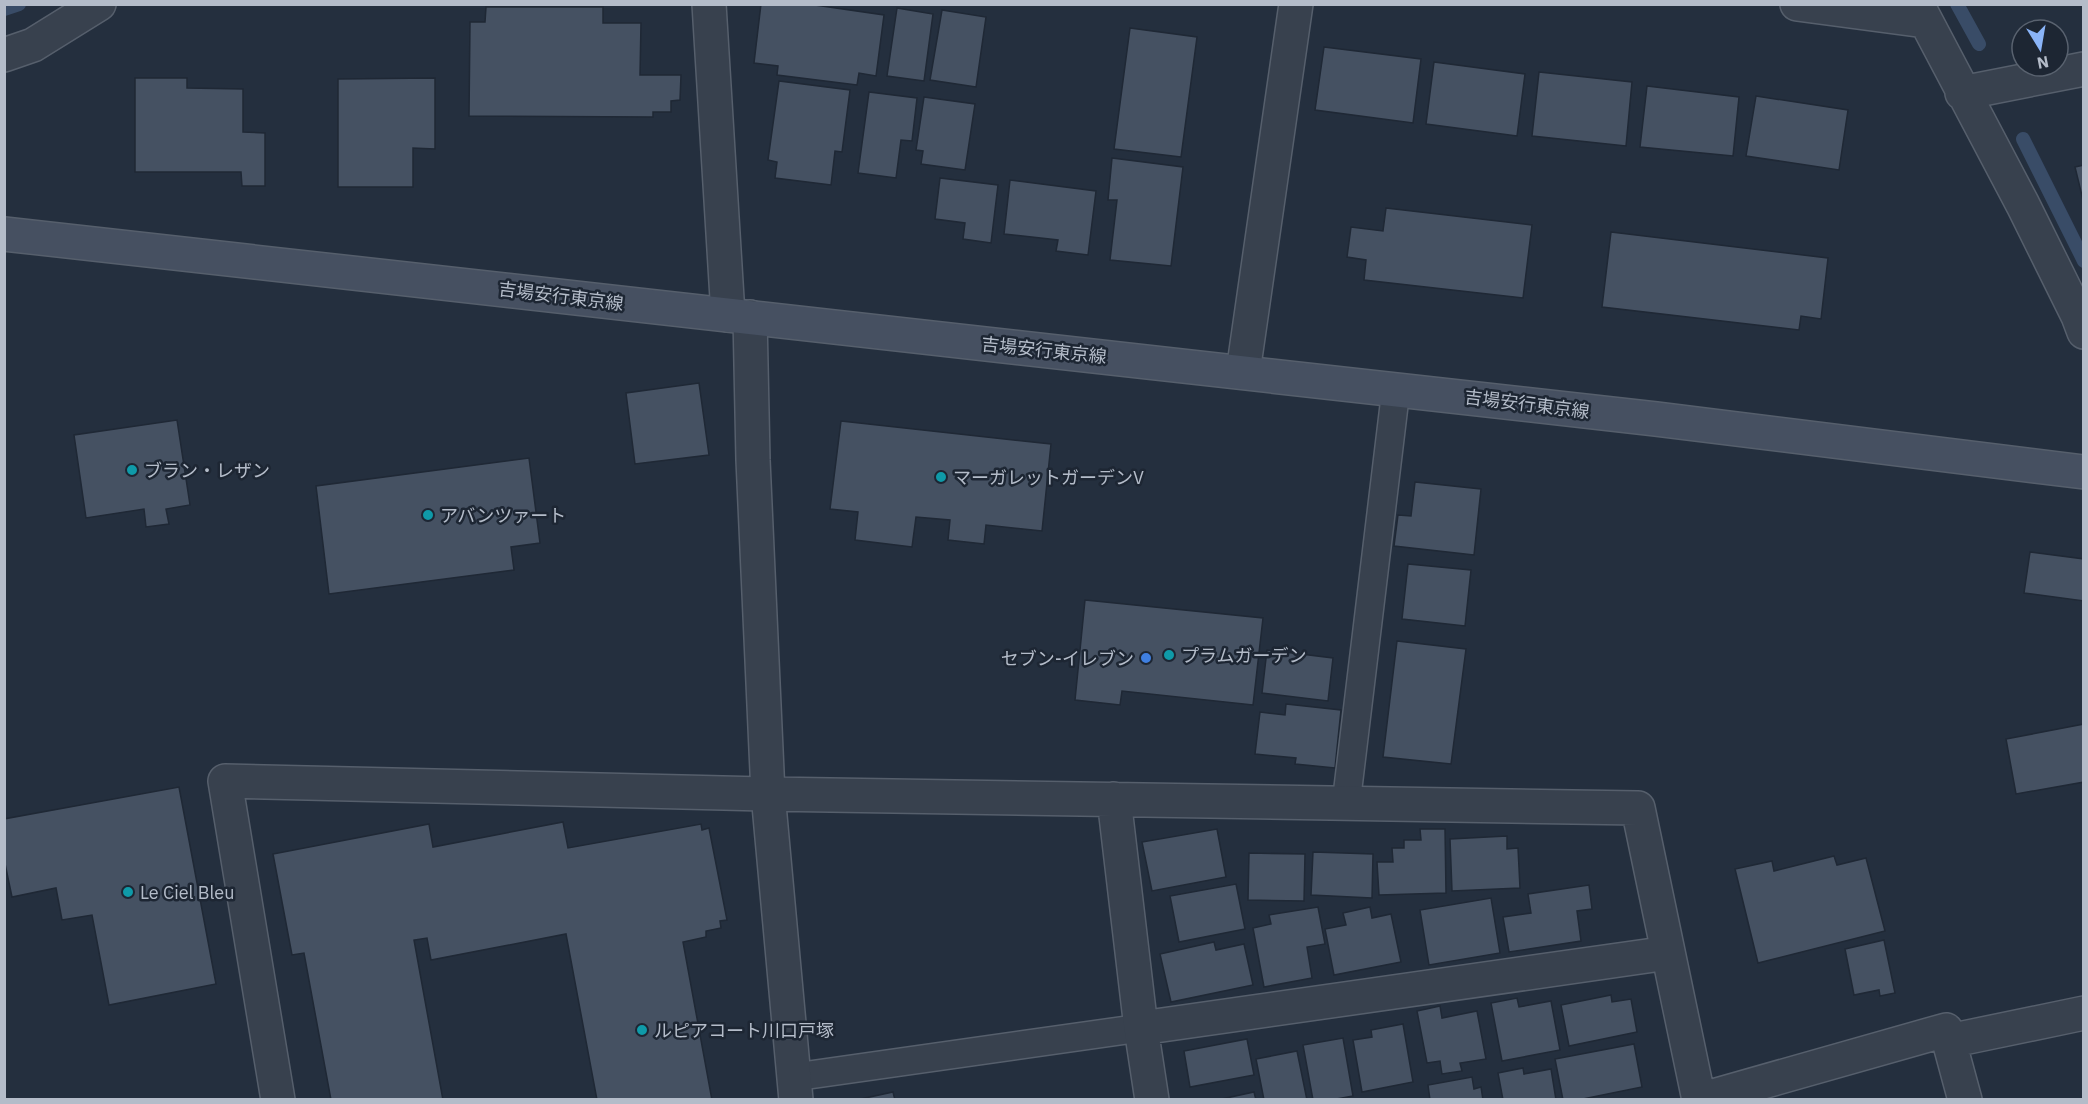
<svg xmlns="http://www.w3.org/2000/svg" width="2088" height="1104" font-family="'IBM Plex Sans','Noto Sans JP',sans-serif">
	<rect width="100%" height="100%" fill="#242f3e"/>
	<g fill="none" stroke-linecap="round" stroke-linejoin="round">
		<path stroke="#394c67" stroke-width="14" d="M 1957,4 L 1979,44
			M 4,9 L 19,4
			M 2023,139 L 2084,261"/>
	</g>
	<path fill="#455162" stroke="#1f2835" stroke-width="1.5" d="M 761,4 L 808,4 L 884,15 L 876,76 L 859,73 L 857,85 L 777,75 L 778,66 L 754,63 Z
		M 486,7 L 603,7 L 603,23 L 641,23 L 640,75 L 681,75 L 680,100 L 671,101 L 671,112 L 653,112 L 653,117 L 469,116 L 470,22 L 485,22 Z
		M 897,8 L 933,14 L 924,81 L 887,76 Z
		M 942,10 L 986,17 L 976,87 L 930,80 Z
		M 1130,28 L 1197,37 L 1181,157 L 1114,149 Z
		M 1324,47 L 1421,59 L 1413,123 L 1315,110 Z
		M 1434,62 L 1525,74 L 1517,136 L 1426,124 Z
		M 1539,72 L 1632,82 L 1626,146 L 1532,136 Z
		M 135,78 L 187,78 L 187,88 L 243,89 L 243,132 L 265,133 L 265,186 L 242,186 L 241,172 L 135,172 Z
		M 435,78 L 435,149 L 413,148 L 413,187 L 338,187 L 338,79 Z
		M 779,81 L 850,90 L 842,152 L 835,151 L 831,185 L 775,178 L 777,162 L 768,160 Z
		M 1647,86 L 1739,97 L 1733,156 L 1640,147 Z
		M 869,92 L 917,98 L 912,141 L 901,140 L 896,178 L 858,173 Z
		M 1756,96 L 1848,110 L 1839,170 L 1746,156 Z
		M 924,97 L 975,104 L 965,170 L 921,164 L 923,151 L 916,150 Z
		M 1112,158 L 1183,167 L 1171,266 L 1110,260 L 1117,200 L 1108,200 Z
		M 2084,165 L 2084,204 L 2075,167 Z
		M 940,178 L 998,185 L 991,243 L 963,239 L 965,223 L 935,219 Z
		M 1010,180 L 1096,191 L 1088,255 L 1056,251 L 1058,240 L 1004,234 Z
		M 1386,208 L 1532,225 L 1523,298 L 1364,280 L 1366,260 L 1347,257 L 1351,227 L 1383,231 Z
		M 1611,232 L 1828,258 L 1821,319 L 1801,316 L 1799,330 L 1602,307 Z
		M 699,383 L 709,455 L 635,464 L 626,393 Z
		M 177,420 L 190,505 L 166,509 L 169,524 L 146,527 L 144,509 L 86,518 L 74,435 Z
		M 841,421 L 1051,444 L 1042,531 L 986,525 L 984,544 L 948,540 L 950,520 L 916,517 L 912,547 L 855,540 L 858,512 L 830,509 Z
		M 529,458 L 540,543 L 511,547 L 514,570 L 329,594 L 316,486 Z
		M 1415,482 L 1481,489 L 1474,555 L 1394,546 L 1398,515 L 1411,516 Z
		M 2030,552 L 2084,559 L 2084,601 L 2024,593 Z
		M 1408,564 L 1471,570 L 1465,626 L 1402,619 Z
		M 1085,600 L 1263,618 L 1253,705 L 1122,691 L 1120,705 L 1075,700 Z
		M 1397,641 L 1466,649 L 1451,764 L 1383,757 Z
		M 1267,650 L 1333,658 L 1328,701 L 1262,693 Z
		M 1286,704 L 1341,710 L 1335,768 L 1295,764 L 1296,758 L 1255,754 L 1260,712 L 1285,715 Z
		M 2084,724 L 2084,782 L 2016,794 L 2006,739 Z
		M 179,787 L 216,984 L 109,1005 L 92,915 L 62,920 L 56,888 L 12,897 L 4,859 L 4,819 Z
		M 563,822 L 568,848 L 701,824 L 702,830 L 709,828 L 727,920 L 720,921 L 721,928 L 706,931 L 706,937 L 683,942 L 712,1100 L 597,1100 L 566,934 L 431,960 L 427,938 L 414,940 L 443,1100 L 331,1100 L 304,953 L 292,955 L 273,854 L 429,824 L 433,847 Z
		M 1217,829 L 1226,877 L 1152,891 L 1142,842 Z
		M 1420,829 L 1445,829 L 1446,893 L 1379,895 L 1377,862 L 1393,862 L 1392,848 L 1404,848 L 1404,840 L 1421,840 Z
		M 1507,836 L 1507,849 L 1518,848 L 1520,888 L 1452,891 L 1450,839 Z
		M 1313,852 L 1373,854 L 1372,898 L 1311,895 Z
		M 1249,853 L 1305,854 L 1304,901 L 1248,900 Z
		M 1834,856 L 1837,865 L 1866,858 L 1885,931 L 1758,963 L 1735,869 L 1772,861 L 1774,871 Z
		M 1236,884 L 1245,929 L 1179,942 L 1170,896 Z
		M 1589,885 L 1592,909 L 1577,911 L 1581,941 L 1509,952 L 1503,917 L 1531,913 L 1528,894 Z
		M 1491,898 L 1500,953 L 1429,965 L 1420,910 Z
		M 1318,907 L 1325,944 L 1307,947 L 1312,978 L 1264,987 L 1253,928 L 1271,924 L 1269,915 Z
		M 1370,907 L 1372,918 L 1391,914 L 1401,962 L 1334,975 L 1325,929 L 1346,925 L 1343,913 Z
		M 1884,940 L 1895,993 L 1880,996 L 1879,990 L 1854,995 L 1845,949 Z
		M 1214,942 L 1216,950 L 1244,944 L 1253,985 L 1171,1002 L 1160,954 Z
		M 1611,995 L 1612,1002 L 1631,999 L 1637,1032 L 1569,1046 L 1561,1005 Z
		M 1517,998 L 1519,1007 L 1551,1001 L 1560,1050 L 1502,1061 L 1491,1003 Z
		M 1440,1006 L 1442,1018 L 1477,1011 L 1486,1059 L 1460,1063 L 1462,1071 L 1442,1074 L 1440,1061 L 1427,1063 L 1417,1011 Z
		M 1403,1024 L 1413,1082 L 1362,1092 L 1353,1040 L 1372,1037 L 1371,1030 Z
		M 1343,1038 L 1353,1096 L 1331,1100 L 1313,1100 L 1303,1045 Z
		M 1247,1039 L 1254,1075 L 1190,1087 L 1184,1051 Z
		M 1634,1044 L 1642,1087 L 1578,1100 L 1563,1100 L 1555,1059 Z
		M 1297,1051 L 1307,1100 L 1264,1100 L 1256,1059 Z
		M 1523,1068 L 1524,1074 L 1551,1069 L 1556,1100 L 1503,1100 L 1498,1073 Z
		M 1472,1077 L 1474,1089 L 1481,1087 L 1483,1100 L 1430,1100 L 1428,1085 Z
		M 893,1092 L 895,1100 L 856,1100 Z
		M 1254,1092 L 1256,1100 L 1217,1100 Z"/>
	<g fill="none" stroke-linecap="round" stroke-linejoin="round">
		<defs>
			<path id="lane" d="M 1346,804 L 1396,389
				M 795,1077 L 1141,1028"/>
			<path id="street" d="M 709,4 L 728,315
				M 1797,4 L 1925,21
				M 1917,4 L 2023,205 L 2078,316 L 2084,332
				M 4,55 L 33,45 L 99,4
				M 1962,93 L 2084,69
				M 750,317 L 753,460 L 768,794 L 796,1100
				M 1243,372 L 1296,4
				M 1114,799 L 1141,1028 L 1152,1100
				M 1141,1028 L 1668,953
				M 1949,1041 L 2084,1013
				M 278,1100 L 225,781 L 768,794 L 1638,808 L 1699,1100
				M 1699,1100 L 1946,1030 L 1965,1100"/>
			<path id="secondary" d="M 4,234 L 1656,419 L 2084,472"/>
		</defs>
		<use href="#lane" stroke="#565f6c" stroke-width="30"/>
		<use href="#street" stroke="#565f6c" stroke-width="36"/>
		<use href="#secondary" stroke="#565f6c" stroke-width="36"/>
		<use href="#lane" stroke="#38414e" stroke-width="27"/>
		<use href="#street" stroke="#38414e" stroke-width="33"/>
		<use href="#secondary" stroke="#465061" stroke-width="33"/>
	</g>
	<g fill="#0f9aa8" stroke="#1d2633" stroke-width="2">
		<circle cx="132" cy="470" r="6"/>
		<circle cx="941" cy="477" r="6"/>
		<circle cx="428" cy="515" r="6"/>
		<circle cx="1169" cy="655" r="6"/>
		<circle cx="128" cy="892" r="6"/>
		<circle cx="642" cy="1030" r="6"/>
	</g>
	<circle fill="#3f7fe0" stroke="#1d2633" stroke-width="2" cx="1146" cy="658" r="6"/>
	<g text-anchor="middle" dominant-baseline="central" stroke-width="5" stroke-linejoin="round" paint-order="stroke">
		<g font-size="18" fill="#b4bcc9" stroke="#1d2633">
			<text transform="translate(561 296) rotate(7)">吉場安行東京線</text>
			<text transform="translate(1044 350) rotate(6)">吉場安行東京線</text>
			<text transform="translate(1527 404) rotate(7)">吉場安行東京線</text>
		</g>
		<g font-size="18" fill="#b4bcc9" stroke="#1d2633" text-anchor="start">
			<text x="144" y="470">ブラン・レザン</text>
			<text x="953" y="477">マーガレットガーデンV</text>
			<text x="440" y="515">アバンツァート</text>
			<text x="1181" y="655">プラムガーデン</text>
			<text x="1134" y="658" text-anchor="end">セブン-イレブン</text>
			<text x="140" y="892">Le Ciel Bleu</text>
			<text x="654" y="1030">ルピアコート川口戸塚</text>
		</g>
	</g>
	<rect width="2088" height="1104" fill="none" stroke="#b4bcc9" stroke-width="12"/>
	<g transform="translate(2040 48) rotate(169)"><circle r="28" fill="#1d2633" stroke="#59626f" stroke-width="1.5"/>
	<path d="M0-4.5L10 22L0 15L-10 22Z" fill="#8ab4f8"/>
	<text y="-9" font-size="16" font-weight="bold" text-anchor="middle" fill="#b4bcc9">N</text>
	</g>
</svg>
